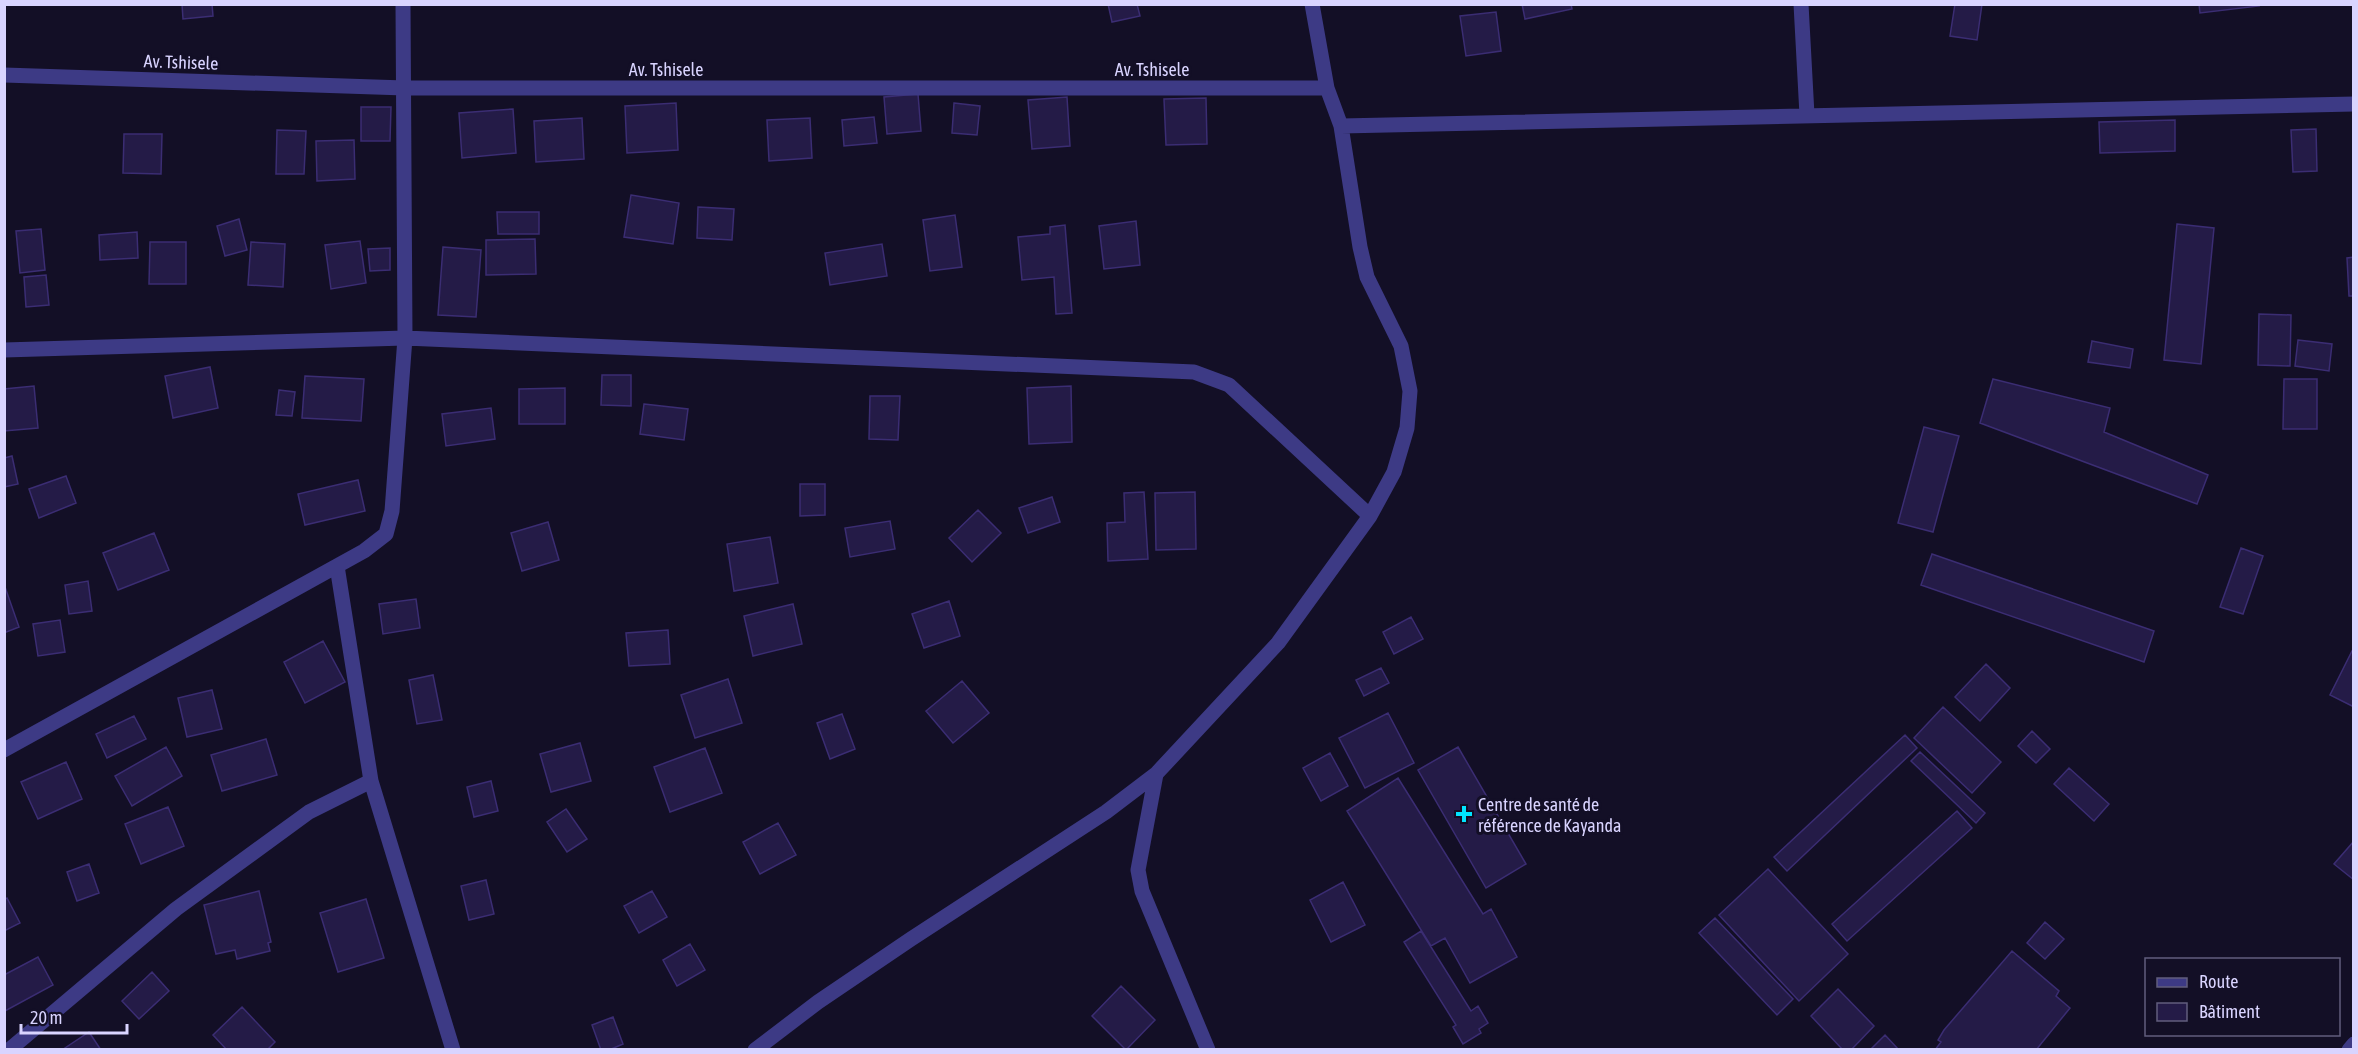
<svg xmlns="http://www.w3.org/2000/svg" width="2358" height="1054" font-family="'Asap Condensed',sans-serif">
	<rect width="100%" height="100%" fill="#130f26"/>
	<path fill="#241b47" stroke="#3b2d73" stroke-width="1.5" d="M 182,4 L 212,4 L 213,16 L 183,19 Z
		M 1108,4 L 1137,4 L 1140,16 L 1112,22 Z
		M 1522,4 L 1571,4 L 1572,9 L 1525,19 Z
		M 1955,4 L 1982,4 L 1977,40 L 1950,36 Z
		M 2199,4 L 2258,4 L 2259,6 L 2200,13 Z
		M 1496,12 L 1501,51 L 1466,56 L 1460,16 Z
		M 918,94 L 921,131 L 887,134 L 884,97 Z
		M 1067,97 L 1070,146 L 1032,149 L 1028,100 Z
		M 1206,98 L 1207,144 L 1166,145 L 1164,99 Z
		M 676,103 L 678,150 L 627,153 L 625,106 Z
		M 954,103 L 980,106 L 977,135 L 952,133 Z
		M 361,107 L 391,107 L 390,141 L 361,141 Z
		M 513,109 L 516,153 L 462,158 L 459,113 Z
		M 874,117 L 877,143 L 844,146 L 842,120 Z
		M 582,118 L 584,159 L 536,162 L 534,121 Z
		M 810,118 L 812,158 L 769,161 L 767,120 Z
		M 2175,120 L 2175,151 L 2100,153 L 2099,122 Z
		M 2316,129 L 2317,171 L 2293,172 L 2291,130 Z
		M 277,130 L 306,131 L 304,174 L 276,174 Z
		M 124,134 L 162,134 L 161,174 L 123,173 Z
		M 354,140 L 355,179 L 317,181 L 316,141 Z
		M 631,195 L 679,203 L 673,244 L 624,237 Z
		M 698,207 L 734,209 L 732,240 L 697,238 Z
		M 497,212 L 539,212 L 539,234 L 498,234 Z
		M 955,215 L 962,267 L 930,271 L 923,220 Z
		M 239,219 L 247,250 L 225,256 L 217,226 Z
		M 1136,221 L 1140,265 L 1104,269 L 1099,226 Z
		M 2177,224 L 2214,228 L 2201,364 L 2164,360 Z
		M 1065,225 L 1072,313 L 1056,314 L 1054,277 L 1022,280 L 1018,237 L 1050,234 L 1050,227 Z
		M 41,229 L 45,270 L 20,273 L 16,231 Z
		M 137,232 L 138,258 L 100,260 L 99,235 Z
		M 535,239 L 536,274 L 486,275 L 486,240 Z
		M 360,241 L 366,283 L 331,289 L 325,245 Z
		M 150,242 L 186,242 L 186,284 L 149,284 Z
		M 251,242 L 285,244 L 283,287 L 248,285 Z
		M 882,244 L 887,276 L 830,285 L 825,253 Z
		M 443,247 L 481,250 L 476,317 L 438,315 Z
		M 390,248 L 390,270 L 370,271 L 368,249 Z
		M 2354,257 L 2354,296 L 2349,296 L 2347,258 Z
		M 46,275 L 49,305 L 26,307 L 24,277 Z
		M 2259,314 L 2291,315 L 2290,366 L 2258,365 Z
		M 2298,340 L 2332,344 L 2329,371 L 2295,366 Z
		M 2092,341 L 2133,349 L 2130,368 L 2088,362 Z
		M 210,367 L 218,408 L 173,418 L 165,376 Z
		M 602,375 L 631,375 L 631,406 L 601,405 Z
		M 305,376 L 364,379 L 361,421 L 302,418 Z
		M 1993,379 L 2110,408 L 2104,432 L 2208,475 L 2197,504 L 1980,423 Z
		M 2284,379 L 2317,379 L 2317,429 L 2283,429 Z
		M 34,386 L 38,428 L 4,431 L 4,389 Z
		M 1071,386 L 1072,442 L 1029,444 L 1027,388 Z
		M 565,388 L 565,424 L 519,424 L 519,389 Z
		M 279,390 L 295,392 L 292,416 L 276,415 Z
		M 870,396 L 900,396 L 898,440 L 869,439 Z
		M 644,404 L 688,409 L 684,440 L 640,434 Z
		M 491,408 L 495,439 L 446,446 L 442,414 Z
		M 1924,427 L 1959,436 L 1933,532 L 1898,523 Z
		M 12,456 L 18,484 L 4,487 L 4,458 Z
		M 66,476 L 76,503 L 39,518 L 29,489 Z
		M 358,480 L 365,511 L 305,525 L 298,494 Z
		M 800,484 L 825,484 L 825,515 L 800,516 Z
		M 1144,492 L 1148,559 L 1108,561 L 1107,523 L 1125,522 L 1124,493 Z
		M 1195,492 L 1196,549 L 1156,550 L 1155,493 Z
		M 1052,497 L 1060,522 L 1028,533 L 1019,508 Z
		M 978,510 L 1001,533 L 972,562 L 949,538 Z
		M 890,521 L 895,549 L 850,557 L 845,528 Z
		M 548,522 L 559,560 L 522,571 L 511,533 Z
		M 154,533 L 169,570 L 118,590 L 103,553 Z
		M 770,537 L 778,583 L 734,591 L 727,544 Z
		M 2241,548 L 2263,556 L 2243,614 L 2220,607 Z
		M 1932,554 L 2154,631 L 2144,662 L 1921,585 Z
		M 88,581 L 92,611 L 69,614 L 65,585 Z
		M 5,587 L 19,627 L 4,633 L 4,588 Z
		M 416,599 L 420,628 L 383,634 L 379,604 Z
		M 949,601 L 960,636 L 924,648 L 912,614 Z
		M 793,604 L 802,644 L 753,656 L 744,616 Z
		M 1411,617 L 1423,639 L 1394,654 L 1383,632 Z
		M 60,620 L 65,652 L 38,656 L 33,624 Z
		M 668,630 L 670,664 L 629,666 L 626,633 Z
		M 323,641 L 345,682 L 305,703 L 284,662 Z
		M 2352,651 L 2354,652 L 2354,707 L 2330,695 Z
		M 1986,664 L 2010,688 L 1980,721 L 1955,697 Z
		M 1381,668 L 1389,683 L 1364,696 L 1356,680 Z
		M 433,675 L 442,720 L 417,724 L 409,680 Z
		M 728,679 L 742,723 L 695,738 L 681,695 Z
		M 962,681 L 989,713 L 953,743 L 926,711 Z
		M 212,690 L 222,729 L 187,737 L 178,698 Z
		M 1943,707 L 2001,762 L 1972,793 L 1914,738 Z
		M 1388,713 L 1414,763 L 1365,788 L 1339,738 Z
		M 842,714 L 855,749 L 830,759 L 817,723 Z
		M 134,716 L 146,739 L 107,758 L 96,734 Z
		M 2032,731 L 2050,749 L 2036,763 L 2018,746 Z
		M 1905,735 L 1917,748 L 1787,871 L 1774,857 Z
		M 266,739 L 277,775 L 222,791 L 211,755 Z
		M 580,743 L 591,781 L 551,792 L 540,754 Z
		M 166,747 L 182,776 L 132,806 L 115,776 Z
		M 1458,747 L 1526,864 L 1486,888 L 1418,770 Z
		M 705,748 L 722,793 L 670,812 L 654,767 Z
		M 1920,752 L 1985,813 L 1976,823 L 1911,761 Z
		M 1330,753 L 1348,786 L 1321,801 L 1303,768 Z
		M 66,762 L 82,799 L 38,819 L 21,782 Z
		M 2069,768 L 2109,804 L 2094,821 L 2054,784 Z
		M 1398,778 L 1483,914 L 1491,909 L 1517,957 L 1470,983 L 1445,938 L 1431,946 L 1347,811 Z
		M 491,781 L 498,811 L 474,817 L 467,787 Z
		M 168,807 L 184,846 L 141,864 L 125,824 Z
		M 566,809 L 587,839 L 567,852 L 547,822 Z
		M 1957,811 L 1972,828 L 1847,941 L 1832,924 Z
		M 778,823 L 796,855 L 760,874 L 743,842 Z
		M 2354,841 L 2354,880 L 2334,864 Z
		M 89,864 L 99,893 L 77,901 L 67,872 Z
		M 1768,869 L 1848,954 L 1799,1001 L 1719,915 Z
		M 486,880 L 494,914 L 469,920 L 461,886 Z
		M 1343,882 L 1365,925 L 1331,942 L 1310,900 Z
		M 259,891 L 271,942 L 268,943 L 270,951 L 237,959 L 235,950 L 216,954 L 204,905 Z
		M 652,891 L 667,917 L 639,933 L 624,906 Z
		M 7,898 L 20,923 L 4,931 L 4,900 Z
		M 366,899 L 384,958 L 338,972 L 320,913 Z
		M 1715,918 L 1793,999 L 1777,1015 L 1699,933 Z
		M 2045,922 L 2064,939 L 2045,959 L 2027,943 Z
		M 1421,931 L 1471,1011 L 1478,1006 L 1488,1023 L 1479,1029 L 1481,1033 L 1463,1044 L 1453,1027 L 1456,1025 L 1404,942 Z
		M 690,944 L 705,970 L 677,986 L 663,960 Z
		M 2012,951 L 2059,991 L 2056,996 L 2070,1008 L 2036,1050 L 1935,1050 L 1941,1042 L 1938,1040 L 1944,1030 Z
		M 38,957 L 53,985 L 5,1011 L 4,975 Z
		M 152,972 L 169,991 L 139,1019 L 122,1001 Z
		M 1121,986 L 1155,1020 L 1126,1050 L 1092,1016 Z
		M 1838,989 L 1874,1026 L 1851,1050 L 1843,1050 L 1811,1016 Z
		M 242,1007 L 275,1042 L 267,1050 L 227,1050 L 213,1035 Z
		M 613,1017 L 623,1044 L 609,1050 L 601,1050 L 592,1025 Z
		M 89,1032 L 101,1050 L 62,1050 Z
		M 1885,1035 L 1899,1050 L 1870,1050 Z"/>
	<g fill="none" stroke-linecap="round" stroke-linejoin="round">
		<path stroke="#3d3a85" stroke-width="15" d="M 1312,4 L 1327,88 L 1341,126
			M 1801,4 L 1807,115
			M 4,75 L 405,88 L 1327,88
			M 4,350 L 405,338 L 1194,372 L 1229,385 L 1370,516
			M 337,566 L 371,781
			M 4,750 L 364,551 L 386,534 L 392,511 L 405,338 L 403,4
			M 1156,774 L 1138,870 L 1142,891 L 1208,1050
			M 9,1050 L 176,909 L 309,812 L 371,781 L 453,1050
			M 755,1050 L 818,1002 L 911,939 L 1106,812 L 1156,774 L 1278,643 L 1370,516 L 1394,472 L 1407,428 L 1410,391 L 1401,346 L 1367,277 L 1360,247 L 1341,126 L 2354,104
			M 2349,1050 L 2354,1044"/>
	</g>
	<path fill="#00e5ff" stroke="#130f26" stroke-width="2" d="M1461 805h6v6h6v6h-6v6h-6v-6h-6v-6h6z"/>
	<g text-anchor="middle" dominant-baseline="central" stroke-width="6" stroke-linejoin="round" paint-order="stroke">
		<g font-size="18" fill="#d9d4ff" stroke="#130f26">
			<text transform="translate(181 62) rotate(2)">Av. Tshisele</text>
			<text x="666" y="69">Av. Tshisele</text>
			<text x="1152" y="69">Av. Tshisele</text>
		</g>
		<g font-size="18" fill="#d9d4ff" stroke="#130f26" text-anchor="start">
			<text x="1478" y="804">Centre de santé de<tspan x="1478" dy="21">référence de Kayanda</tspan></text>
		</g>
	</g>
	<rect width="2358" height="1054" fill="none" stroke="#d9d4ff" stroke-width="12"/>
	<rect x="2145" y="958" width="195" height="78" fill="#130f26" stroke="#625e7d" stroke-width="1.5"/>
	<rect x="2157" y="978" width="30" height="9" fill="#3d3a85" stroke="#625e7d" stroke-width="1.5"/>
	<text x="2199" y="988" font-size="18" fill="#d9d4ff">Route</text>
	<rect x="2157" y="1003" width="30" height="18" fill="#241b47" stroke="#625e7d" stroke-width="1.5"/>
	<text x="2199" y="1018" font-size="18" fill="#d9d4ff">Bâtiment</text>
	<path d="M21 1024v9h106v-9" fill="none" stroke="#d9d4ff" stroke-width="3"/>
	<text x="30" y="1024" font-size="18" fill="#d9d4ff" stroke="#130f26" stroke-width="4.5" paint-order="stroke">20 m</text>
</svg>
